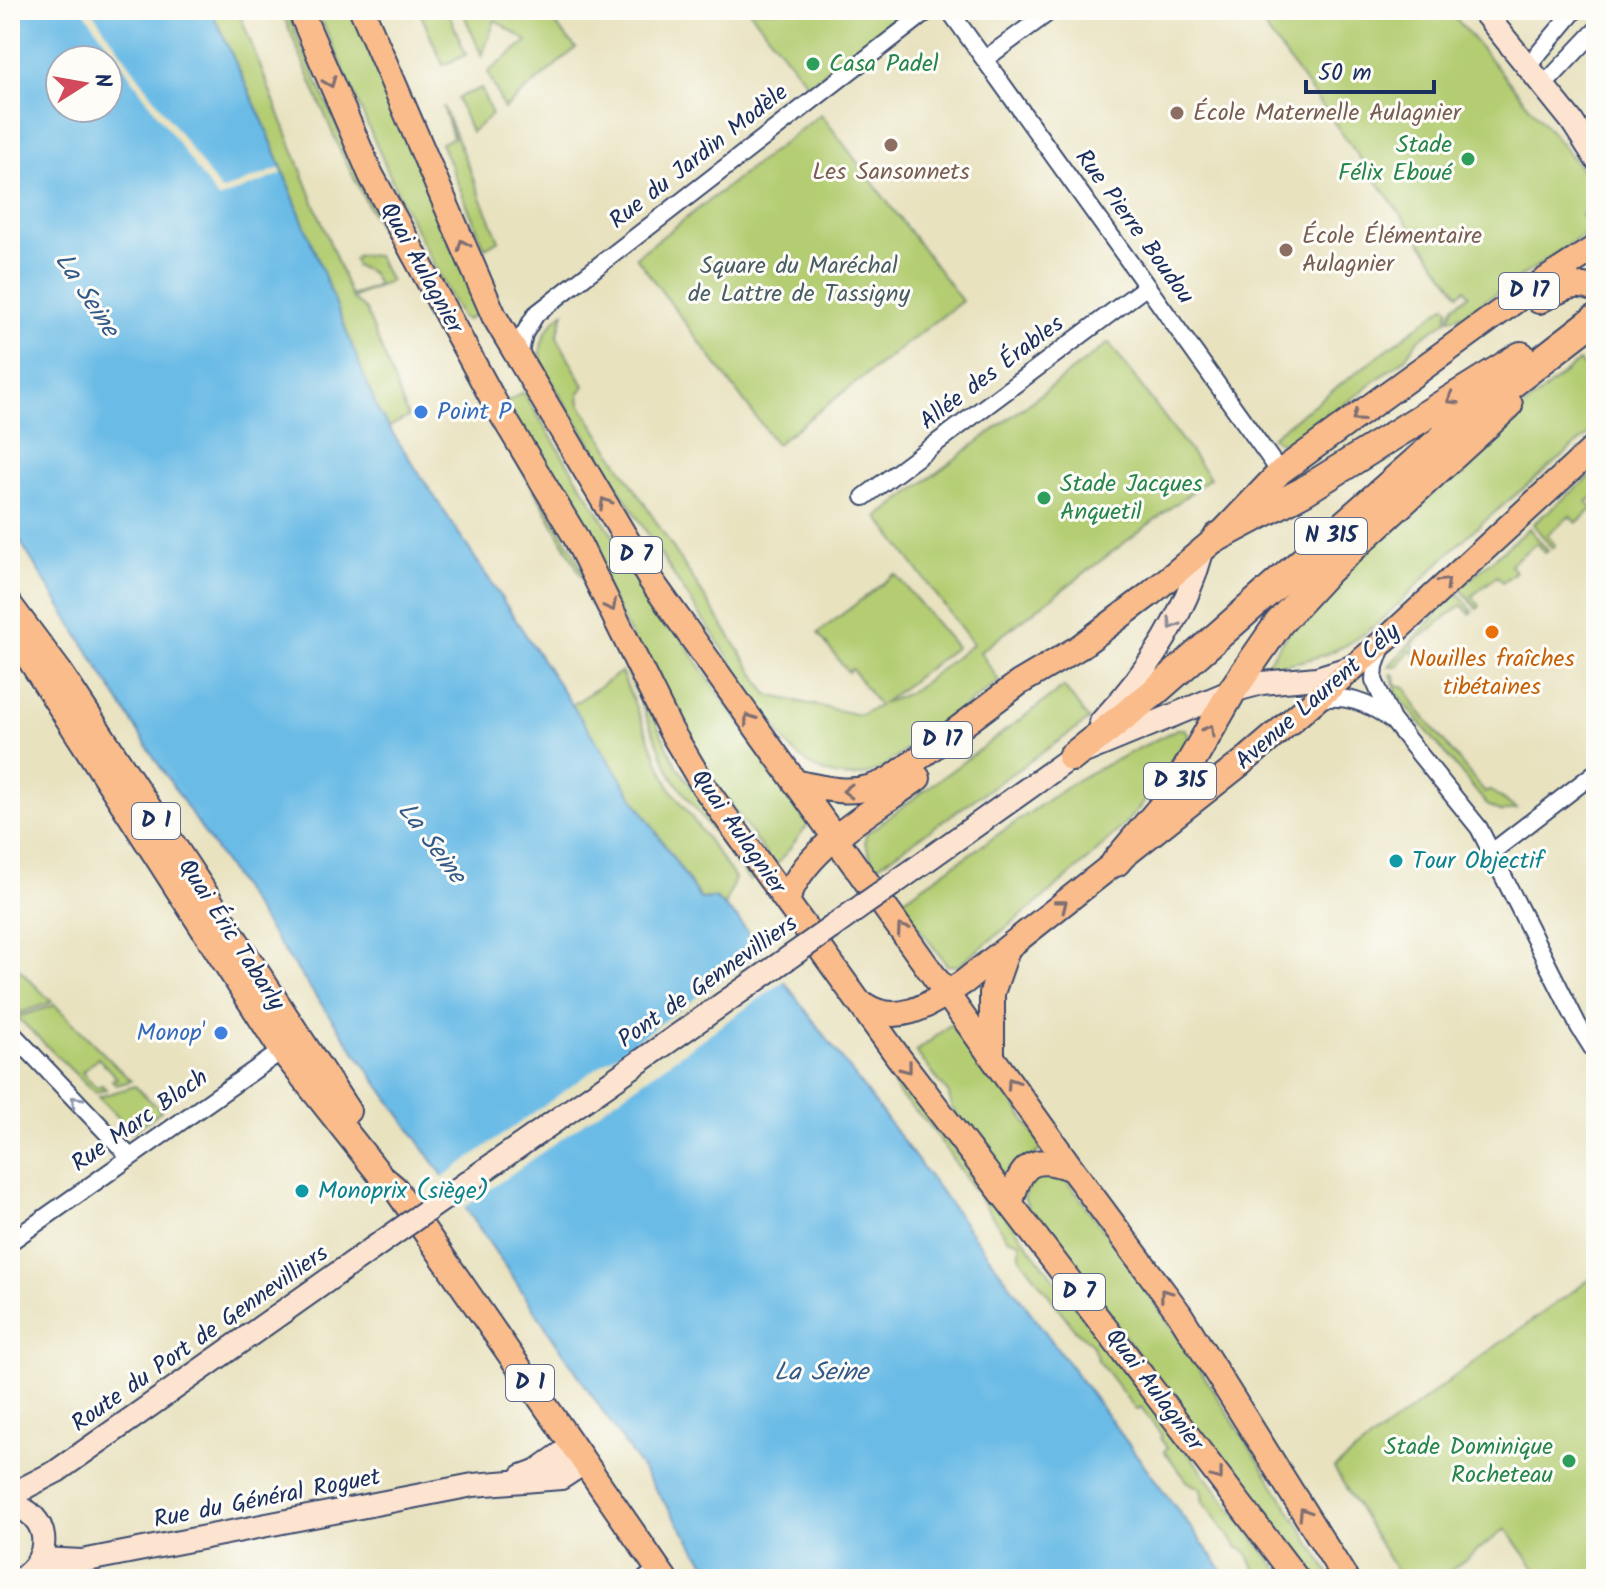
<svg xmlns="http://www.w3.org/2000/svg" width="1606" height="1589" font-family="Kalam,sans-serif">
	<rect width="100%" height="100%" fill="#fdfcf7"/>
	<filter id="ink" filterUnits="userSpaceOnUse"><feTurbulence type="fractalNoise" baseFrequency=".0125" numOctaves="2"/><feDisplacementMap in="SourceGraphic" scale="16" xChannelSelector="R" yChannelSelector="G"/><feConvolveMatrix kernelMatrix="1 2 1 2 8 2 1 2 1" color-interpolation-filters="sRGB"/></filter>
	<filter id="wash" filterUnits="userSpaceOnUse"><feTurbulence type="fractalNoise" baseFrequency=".006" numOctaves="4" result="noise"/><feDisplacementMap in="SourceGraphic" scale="32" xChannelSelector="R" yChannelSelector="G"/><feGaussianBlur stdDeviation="1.8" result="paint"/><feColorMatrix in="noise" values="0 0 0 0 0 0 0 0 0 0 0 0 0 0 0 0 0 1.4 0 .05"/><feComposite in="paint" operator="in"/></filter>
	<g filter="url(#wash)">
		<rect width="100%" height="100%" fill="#e8e2bf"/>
		<path fill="#b4cd72" stroke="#687e68" stroke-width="2" d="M 211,10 L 238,10 L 351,296 L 378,285 L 372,273 L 356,266 L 354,259 L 358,255 L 377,256 L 390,281 L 352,298 L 366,310 L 408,417 L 389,427 L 378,411 L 265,126 Z
			M 281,10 L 286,10 L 395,260 L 339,148 Z
			M 317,10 L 352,10 L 480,312 L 467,320 L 461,317 L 401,201 Z
			M 419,10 L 448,11 L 466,55 L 443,65 Z
			M 462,10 L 543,10 L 576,48 L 504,109 L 488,72 L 527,41 L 495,20 L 482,56 Z
			M 749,10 L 906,10 L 808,85 Z
			M 1252,10 L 1449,10 L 1596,186 L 1596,203 L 1581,215 L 1591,230 L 1463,315 L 1449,319 L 1454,306 L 1469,295 L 1465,289 L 1459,294 Z
			M 481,88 L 492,115 L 471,132 L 457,98 Z
			M 443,106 L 499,240 L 485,248 L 441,143 L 453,138 Z
			M 821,114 L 962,301 L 776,444 L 636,257 Z
			M 1446,305 L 1449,309 L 1446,321 L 1418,340 L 1404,359 L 1295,442 L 1282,444 L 1271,437 Z
			M 564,312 L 557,337 L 584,386 L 579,393 L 580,404 L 768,695 L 859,715 L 879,706 L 852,669 L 848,672 L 818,633 L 895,574 L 956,647 L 882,704 L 911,692 L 973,644 L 878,517 L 1109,343 L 1210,478 L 980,652 L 999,681 L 879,770 C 842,786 807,771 784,740 L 678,582 L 545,371 C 534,348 545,327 564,312 Z
			M 1579,361 L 1596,383 L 1596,428 C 1552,465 1508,500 1465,538 C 1399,597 1365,663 1266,665 L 1306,607 L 1459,462 Z
			M 523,392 L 629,561 L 808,825 L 775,867 L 694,753 L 505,403 Z
			M 492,415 L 572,549 L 676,764 L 754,878 L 750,881 L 672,777 L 604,617 L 537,495 L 489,417 Z
			M 1596,472 L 1596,495 L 1587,502 L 1593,509 L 1576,523 L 1570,516 L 1547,535 L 1555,545 L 1552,548 L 1533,524 Z
			M 1529,528 L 1548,551 L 1545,553 L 1537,543 L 1510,564 L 1515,572 L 1503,582 L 1497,576 L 1472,596 L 1480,606 L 1477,609 L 1460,588 Z
			M 1457,592 L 1473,612 L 1470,614 L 1461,605 L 1412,644 L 1420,655 L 1417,657 L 1410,650 L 1397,667 L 1389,666 Z
			M 621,672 L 669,786 L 735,878 L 725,906 L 715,898 L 701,899 L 572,705 Z
			M 1391,674 L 1395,675 L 1396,685 L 1406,687 L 1416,707 L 1485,793 L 1490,790 L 1516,809 L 1501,812 L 1487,805 L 1397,694 Z
			M 1064,687 L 1089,720 L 875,868 L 865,843 L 866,834 Z
			M 1177,729 L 1185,729 L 1190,738 C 1134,834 1043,897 958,966 L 947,965 L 900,902 L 1080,778 Z
			M 10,960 L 52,1002 L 14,1015 L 10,1010 Z
			M 55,1005 L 131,1081 L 116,1085 L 112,1080 L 117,1078 L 98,1058 L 82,1072 L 96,1087 L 102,1085 L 106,1089 L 95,1093 L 17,1017 Z
			M 951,1024 L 980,1063 L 986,1059 L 1043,1148 L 1006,1178 L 951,1107 L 949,1094 L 916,1052 Z
			M 895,1072 L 1285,1579 L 1260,1579 L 1244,1549 L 1238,1548 L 1203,1502 L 1201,1489 L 1188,1482 L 1164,1451 L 1167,1448 L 1160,1438 L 1162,1436 L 1141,1407 L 1136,1410 L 1098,1360 L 1092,1344 L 1076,1331 L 1020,1257 L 1020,1242 L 1007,1238 L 928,1123 L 901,1097 L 894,1085 Z
			M 135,1086 L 161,1111 L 133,1132 L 98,1097 Z
			M 1060,1172 C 1160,1302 1246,1440 1333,1579 L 1309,1579 L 1029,1210 L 1024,1197 L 1034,1174 Z
			M 1596,1275 L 1596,1579 L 1543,1579 L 1506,1529 L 1439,1579 L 1401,1579 L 1334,1468 L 1482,1356 Z"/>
		<path fill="#6bbbe6" stroke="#4375a2" stroke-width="2" fill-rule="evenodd" d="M 10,10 L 211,10 L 265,126 L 378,411 L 700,899 L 715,898 L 737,918 L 1229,1579 L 716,1579 L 463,1204 L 269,930 L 155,759 L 10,525 ZM 60,60 L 108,60 L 108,108 L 60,108 Z"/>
		<path fill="#e8e2bf" d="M 83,10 L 91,10 L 221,191 L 280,168 L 282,174 L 218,199 Z
			M 765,949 L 787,979 L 462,1209 L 440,1179 Z"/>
	</g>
	<g filter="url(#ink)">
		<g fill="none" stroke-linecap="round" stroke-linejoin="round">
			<defs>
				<path id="street" d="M 949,10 L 1280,472
					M 985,59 L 1052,10
					M 1528,66 L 1575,10
					M 1544,85 L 1596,30
					M 519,356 L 524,334 L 536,314 L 929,10
					M 864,497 L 1147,286
					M 1383,644 L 1375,666 L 1374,680 L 1392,720 L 1479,828 L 1579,1027 L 1596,1054
					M 1316,700 C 1343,693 1370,703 1391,720
					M 1492,852 L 1596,772
					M 10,1031 L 130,1157
					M 10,1242 L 290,1045
					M 645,1579 L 658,1570"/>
				<path id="secondary" d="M 1482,10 L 1571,120 L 1596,159
					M 1101,722 C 1147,673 1184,618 1202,552
					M 892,885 L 1072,757 L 1232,691 L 1262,683 L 1317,678 L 1352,667
					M 831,928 L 863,905
					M 522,1476 L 538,1470 L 572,1446
					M 10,1501 L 26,1487 L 57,1471 L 372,1249
					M 10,1504 C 51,1514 54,1558 20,1579
					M 41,1559 L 82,1561 L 473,1485 L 561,1478 L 584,1463"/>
				<path id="primary" d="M 300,10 L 371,175 L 495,403 L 575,536 L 671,731 L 705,788 L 899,1058 L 1297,1579
					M 362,10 L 494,316 L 650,579 L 1072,1169 L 1179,1313 L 1346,1579
					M 1539,301 C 1558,291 1575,279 1596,290
					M 10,605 L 60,672 L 348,1111
					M 10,629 L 282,1051 L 381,1176 L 395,1188 L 665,1579
					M 795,782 C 830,790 859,798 892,778 L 1019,683 L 1078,648 L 1150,594 L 1218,537 L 1280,472 L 1530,290 L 1596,247
					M 787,902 C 801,849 876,810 918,778
					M 863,1004 C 899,1029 933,1002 964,982 L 1249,757 L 1389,637 L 1596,446
					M 992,1053 L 992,993 L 1007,950
					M 1011,1202 C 1021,1163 1034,1154 1072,1169"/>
				<path id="highway" d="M 1218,537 L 1304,491 L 1521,356
					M 1072,757 L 1152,694 L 1453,429 L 1594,320
					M 1116,862 L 1171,797 L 1232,691 L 1279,623 L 1328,570 L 1508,405"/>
			</defs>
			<use href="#street" stroke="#3a4a6d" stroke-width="20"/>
			<use href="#secondary" stroke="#3a4a6d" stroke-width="26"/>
			<use href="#primary" stroke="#3a4a6d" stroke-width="28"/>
			<use href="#highway" stroke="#3a4a6d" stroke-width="32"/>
			<use href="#street" stroke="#fff" stroke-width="16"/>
			<use href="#secondary" stroke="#fde4d1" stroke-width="22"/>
			<use href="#primary" stroke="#fabc8b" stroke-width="24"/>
			<use href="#highway" stroke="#fabc8b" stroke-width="28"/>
			<defs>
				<path id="secondary-bridge" d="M 863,905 L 892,885
					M 372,1249 L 831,928"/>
			</defs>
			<use href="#secondary-bridge" stroke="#3a4a6d" stroke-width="26" stroke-linecap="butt"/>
			<use href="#secondary-bridge" stroke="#fde4d1" stroke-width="22"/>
		</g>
		<defs><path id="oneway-chevron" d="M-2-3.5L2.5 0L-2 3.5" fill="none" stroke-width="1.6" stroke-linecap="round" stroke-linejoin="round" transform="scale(2)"/></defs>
		<g stroke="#7f6e72">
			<use href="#oneway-chevron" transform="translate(330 82) rotate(68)"/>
			<use href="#oneway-chevron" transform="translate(463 245) rotate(-113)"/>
			<use href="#oneway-chevron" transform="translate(1452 399) rotate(148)"/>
			<use href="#oneway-chevron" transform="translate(1357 417) rotate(144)"/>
			<use href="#oneway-chevron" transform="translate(605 503) rotate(-120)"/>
			<use href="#oneway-chevron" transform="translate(1445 583) rotate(-44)"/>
			<use href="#oneway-chevron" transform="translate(611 606) rotate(62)"/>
			<use href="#oneway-chevron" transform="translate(749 719) rotate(-125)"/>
			<use href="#oneway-chevron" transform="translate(1209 730) rotate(-60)"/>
			<use href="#oneway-chevron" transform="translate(848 791) rotate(-179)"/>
			<use href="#oneway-chevron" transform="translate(1062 905) rotate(-38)"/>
			<use href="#oneway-chevron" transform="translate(902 929) rotate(-125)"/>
			<use href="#oneway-chevron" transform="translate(907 1068) rotate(52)"/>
			<use href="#oneway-chevron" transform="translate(1012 1083) rotate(-124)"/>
			<use href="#oneway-chevron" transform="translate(1165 1294) rotate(-127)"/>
			<use href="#oneway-chevron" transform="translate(1218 1475) rotate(53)"/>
			<use href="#oneway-chevron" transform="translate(1304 1513) rotate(-122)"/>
		</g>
		<use stroke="#8c8a98" href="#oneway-chevron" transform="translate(1173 624) rotate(120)"/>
		<use stroke="#8d97ae" href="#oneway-chevron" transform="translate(76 1101) rotate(-134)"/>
	</g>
	<g fill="#2e9e5b" stroke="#fdfcf7" stroke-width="3">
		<circle cx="813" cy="64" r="8"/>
		<circle cx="1468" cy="159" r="8"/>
		<circle cx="1044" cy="498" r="8"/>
		<circle cx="1569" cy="1461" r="8"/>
	</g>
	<g fill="#8d6e63" stroke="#fdfcf7" stroke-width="3">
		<circle cx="1177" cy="113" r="8"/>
		<circle cx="891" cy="145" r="8"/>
		<circle cx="1286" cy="250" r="8"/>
	</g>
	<g fill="#3f7fe0" stroke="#fdfcf7" stroke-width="3">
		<circle cx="421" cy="412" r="8"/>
		<circle cx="221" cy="1033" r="8"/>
	</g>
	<circle fill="#e8710a" stroke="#fdfcf7" stroke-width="3" cx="1492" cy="632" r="8"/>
	<g fill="#0f9aa8" stroke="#fdfcf7" stroke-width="3">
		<circle cx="1396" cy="861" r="8"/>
		<circle cx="302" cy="1191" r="8"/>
	</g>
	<g text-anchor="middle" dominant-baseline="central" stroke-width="6" stroke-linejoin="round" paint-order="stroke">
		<g fill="#fdfcf7" stroke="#5f6c8c" stroke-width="2">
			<rect x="1499" y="273" width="60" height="36" rx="6"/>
			<rect x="1295" y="518" width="72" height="36" rx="6"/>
			<rect x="610" y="537" width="52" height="36" rx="6"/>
			<rect x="912" y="722" width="60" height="36" rx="6"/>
			<rect x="1144" y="763" width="72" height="36" rx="6"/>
			<rect x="132" y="803" width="48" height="36" rx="6"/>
			<rect x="1053" y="1274" width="52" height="36" rx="6"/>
			<rect x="506" y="1365" width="48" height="36" rx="6"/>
		</g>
		<g font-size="22" font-weight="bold" fill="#1b2f5e">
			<text x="1529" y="291">D 17</text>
			<text x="1331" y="536">N 315</text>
			<text x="636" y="555">D 7</text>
			<text x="942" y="740">D 17</text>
			<text x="1180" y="781">D 315</text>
			<text x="156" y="821">D 1</text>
			<text x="1079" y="1292">D 7</text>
			<text x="530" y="1383">D 1</text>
		</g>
		<g font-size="24" fill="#27864d" stroke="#fdfcf7" text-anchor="start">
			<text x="829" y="64">Casa Padel</text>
			<text x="1452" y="145" text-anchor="end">Stade<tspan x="1452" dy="28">Félix Eboué</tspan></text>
			<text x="1060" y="484">Stade Jacques<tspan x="1060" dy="28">Anquetil</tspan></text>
			<text x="1553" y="1447" text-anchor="end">Stade Dominique<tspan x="1553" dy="28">Rocheteau</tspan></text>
		</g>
		<g font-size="24" fill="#785e54" stroke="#fdfcf7" text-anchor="start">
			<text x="1193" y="113">École Maternelle Aulagnier</text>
			<text x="891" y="172" text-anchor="middle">Les Sansonnets</text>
			<text x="1302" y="236">École Élémentaire<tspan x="1302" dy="28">Aulagnier</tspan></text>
		</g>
		<g font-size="24" fill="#1b2f5e" stroke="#fdfcf7">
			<text transform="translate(699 157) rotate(-38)">Rue du Jardin Modèle</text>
			<text transform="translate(1134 227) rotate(54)">Rue Pierre Boudou</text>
			<text transform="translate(421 268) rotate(61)">Quai Aulagnier</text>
			<text transform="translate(992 373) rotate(-37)">Allée des Érables</text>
			<text transform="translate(1318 697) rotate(-41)">Avenue Laurent Cély</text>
			<text transform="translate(738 832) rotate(55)">Quai Aulagnier</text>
			<text transform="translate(231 935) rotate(57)">Quai Éric Tabarly</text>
			<text transform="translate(708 982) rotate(-35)">Pont de Gennevilliers</text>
			<text transform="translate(140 1121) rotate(-35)">Rue Marc Bloch</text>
			<text transform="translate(200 1339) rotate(-35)">Route du Port de Gennevilliers</text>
			<text transform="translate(1154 1390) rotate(53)">Quai Aulagnier</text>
			<text transform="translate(267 1499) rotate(-11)">Rue du Général Roguet</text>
		</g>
		<g font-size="24" fill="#495e64" stroke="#fdfcf7">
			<text x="799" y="266">Square du Maréchal<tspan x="799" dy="28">de Lattre de Tassigny</tspan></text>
		</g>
		<g font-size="24" fill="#366cbe" stroke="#fdfcf7" text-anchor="start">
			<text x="437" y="412">Point P</text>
			<text x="205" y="1033" text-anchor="end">Monop'</text>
		</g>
		<g font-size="24" fill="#c56008" stroke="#fdfcf7">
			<text x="1492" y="659">Nouilles fraîches<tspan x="1492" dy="28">tibétaines</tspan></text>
		</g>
		<g font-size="24" fill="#0d838f" stroke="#fdfcf7" text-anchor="start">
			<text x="1412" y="861">Tour Objectif</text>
			<text x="318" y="1191">Monoprix (siège)</text>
		</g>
		<g font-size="26" font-style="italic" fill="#335987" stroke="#fdfcf7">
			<text transform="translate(86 295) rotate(57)">La Seine</text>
			<text transform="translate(431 843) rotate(53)">La Seine</text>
			<text x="821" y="1373">La Seine</text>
		</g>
	</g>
	<rect width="1606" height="1589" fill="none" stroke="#fdfcf7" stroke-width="40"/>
	<g transform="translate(84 84) rotate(79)"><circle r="38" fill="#fdfcf7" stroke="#a3aaba" stroke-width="2"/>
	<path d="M0-6L14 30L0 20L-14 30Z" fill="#d1495b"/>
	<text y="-12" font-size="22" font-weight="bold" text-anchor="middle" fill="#1b2f5e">N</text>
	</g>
	<path d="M1306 80v12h128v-12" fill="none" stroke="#1b2f5e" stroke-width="4"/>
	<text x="1318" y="80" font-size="24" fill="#1b2f5e" stroke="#fdfcf7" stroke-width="6" paint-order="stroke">50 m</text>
</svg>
